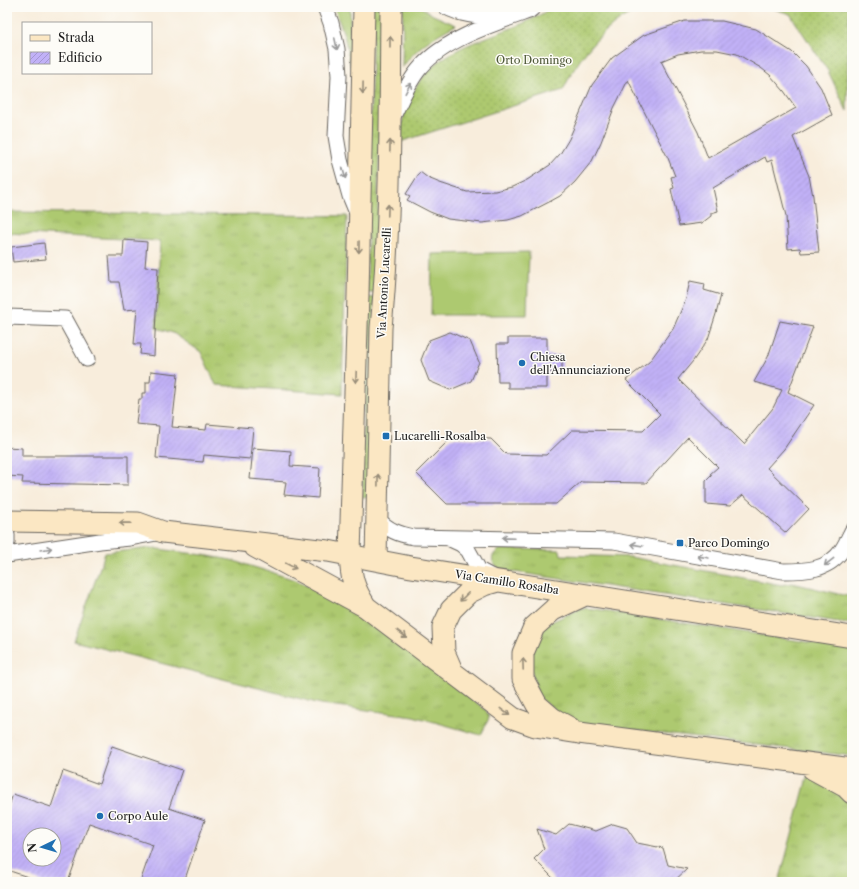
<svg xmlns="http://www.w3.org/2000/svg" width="859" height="889" font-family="'Libre Caslon Text',serif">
	<defs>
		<pattern id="grass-tufts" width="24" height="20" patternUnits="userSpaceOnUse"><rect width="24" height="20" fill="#adc970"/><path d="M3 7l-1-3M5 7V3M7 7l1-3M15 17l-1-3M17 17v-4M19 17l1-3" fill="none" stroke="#94ac60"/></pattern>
		<pattern id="garden-dots" width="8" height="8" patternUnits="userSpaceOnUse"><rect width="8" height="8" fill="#adc970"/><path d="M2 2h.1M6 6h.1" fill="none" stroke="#94ac60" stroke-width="1.8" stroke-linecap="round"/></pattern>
		<pattern id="building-hatch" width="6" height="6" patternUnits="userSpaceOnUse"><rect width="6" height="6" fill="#c1b1f7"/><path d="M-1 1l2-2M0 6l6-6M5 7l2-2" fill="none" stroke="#a598d3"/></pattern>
	</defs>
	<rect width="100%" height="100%" fill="#fdfcf7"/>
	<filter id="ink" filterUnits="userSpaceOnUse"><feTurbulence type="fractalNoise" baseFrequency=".025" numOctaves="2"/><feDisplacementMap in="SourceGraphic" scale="8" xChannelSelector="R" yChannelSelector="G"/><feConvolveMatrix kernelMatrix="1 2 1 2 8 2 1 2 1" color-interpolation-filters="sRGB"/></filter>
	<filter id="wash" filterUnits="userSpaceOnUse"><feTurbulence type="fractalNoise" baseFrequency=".012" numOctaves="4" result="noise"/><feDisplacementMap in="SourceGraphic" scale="16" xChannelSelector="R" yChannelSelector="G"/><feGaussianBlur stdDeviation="0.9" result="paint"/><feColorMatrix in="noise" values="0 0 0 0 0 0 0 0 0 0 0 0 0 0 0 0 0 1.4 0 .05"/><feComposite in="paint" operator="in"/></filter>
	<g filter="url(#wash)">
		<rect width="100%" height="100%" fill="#f8eddc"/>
		<path fill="url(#grass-tufts)" stroke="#647246" d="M 334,7 L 350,7 L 351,68 L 344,35 Z
			M 373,7 L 382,7 L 376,293 L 367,293 Z
			M 403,7 L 421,7 L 433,15 L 456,25 C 434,36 415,48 402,68 Z
			M 7,212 L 347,216 L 342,394 L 216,385 L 201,352 L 173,333 L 156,328 L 160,241 L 7,233 Z
			M 366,297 L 375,298 L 368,498 L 362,497 Z
			M 151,548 L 203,555 L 231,560 L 296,580 L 345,606 L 380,630 L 486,710 L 489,718 L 481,735 L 413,716 L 321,704 L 74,641 L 105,553 Z
			M 501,549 L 560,550 L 561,555 L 630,557 L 782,585 L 792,583 L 852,597 L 852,624 L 502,570 C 491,565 488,555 501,549 Z
			M 581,608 L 594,609 L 852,649 L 852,756 L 588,725 L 570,721 L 538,697 L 529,660 L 545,625 Z
			M 807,778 L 820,781 L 847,799 L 852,804 L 852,882 L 779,882 Z"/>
		<path fill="url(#garden-dots)" stroke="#647246" d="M 552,7 L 646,7 C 639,10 630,13 624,17 C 596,36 577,60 563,90 L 400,142 C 402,130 402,116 407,105 C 421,70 445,53 480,40 C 506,29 529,24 552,7 Z
			M 768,7 L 849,7 L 847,111 L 828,71 L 790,14 Z"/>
		<path fill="#adc970" stroke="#647246" d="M 529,252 L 527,315 L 431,315 L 432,254 Z"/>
		<g id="blocks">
			<path fill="url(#building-hatch)" fill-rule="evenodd" d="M 685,21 L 722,21 L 756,29 L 792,52 L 806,66 L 821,88 L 832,115 L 793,137 L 809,176 L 813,196 L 819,252 L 801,253 L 800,248 L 788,249 L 786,216 L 772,160 L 767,162 L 765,157 L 713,188 L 718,211 L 711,213 L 711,216 L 702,223 L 679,226 L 671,189 L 674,188 L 671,177 L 675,176 L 668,158 L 628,80 L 614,108 L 601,142 L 592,161 L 575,182 L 560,196 L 551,201 L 522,216 L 508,220 L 482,223 L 448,219 L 430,212 L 407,200 L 410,196 L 406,194 L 420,172 L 428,178 L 440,183 L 467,192 L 495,191 L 512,187 L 527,180 L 550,165 L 560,154 L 569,139 L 592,85 L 612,58 L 644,35 ZM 701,50 L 717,50 L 737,54 L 761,68 L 770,75 L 784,91 L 796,108 L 708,158 L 698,132 L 661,61 L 678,54 Z
				M 124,240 L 147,242 L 145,267 L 158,268 L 154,356 L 140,354 L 141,344 L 134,344 L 137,309 L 124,310 L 119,282 L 111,282 L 109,256 L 123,256 Z
				M 44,243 L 46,259 L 13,262 L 11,247 Z
				M 690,281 L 705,284 L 704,290 L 721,295 L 716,314 L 708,339 L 693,361 L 678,379 L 744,444 L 773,408 L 782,390 L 754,382 L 768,357 L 780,321 L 813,327 L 788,392 L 814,405 L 784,449 L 767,468 L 809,509 L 786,533 L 743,495 L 730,506 L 706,504 L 706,481 L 712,475 L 710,474 L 718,467 L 688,437 L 646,483 L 581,482 L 556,504 L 447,504 L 416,473 L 451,438 L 491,439 L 506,454 L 546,455 L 572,430 L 643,431 L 660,414 L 626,380 L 649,362 L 673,329 L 686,299 Z
				M 450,332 L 470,341 L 479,362 L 471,381 L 450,390 L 429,381 L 421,360 L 429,340 Z
				M 508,338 L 547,338 L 547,355 L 562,355 L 562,372 L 547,372 L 547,388 L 508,388 L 508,382 L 498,382 L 497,344 L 508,344 Z
				M 151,371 L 178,374 L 172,427 L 206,430 L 207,424 L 253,428 L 250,459 L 204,455 L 203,462 L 156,458 L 159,426 L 136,424 L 139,399 L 142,399 L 142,393 L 146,393 L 146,382 L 150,382 Z
				M 7,447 L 22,448 L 22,456 L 128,456 L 128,485 L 22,483 L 23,477 L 7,476 Z
				M 253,448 L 291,451 L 290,466 L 320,468 L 318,498 L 284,495 L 286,482 L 250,479 Z
				M 112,746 L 182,770 L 169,808 L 205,820 L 184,882 L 140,882 L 153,845 L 89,823 L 68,882 L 43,882 L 7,870 L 7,812 L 13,794 L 51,807 L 63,771 L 99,784 ZM 30,835 L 54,835 L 54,859 L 30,859 Z
				M 569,824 L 596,831 L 613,824 L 627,828 L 637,843 L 663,848 L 668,865 L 687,869 L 673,882 L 557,882 L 534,859 L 544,849 L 537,829 L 556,835 Z"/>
		</g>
	</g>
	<g filter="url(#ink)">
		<use href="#blocks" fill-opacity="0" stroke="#69655f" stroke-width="1"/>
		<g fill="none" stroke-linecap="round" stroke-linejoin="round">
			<defs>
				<path id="street" d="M 325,7 L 331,23 L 337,49 L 339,76 L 336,136 L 340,160 L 350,196 L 357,213
					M 446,7 C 465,17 485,16 506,18
					M 391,120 C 400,103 408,81 421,67 C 445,39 495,23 529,11 L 534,7
					M 7,317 L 65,319 L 87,359
					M 377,519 C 389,530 397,534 414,537 L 614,541 L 783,571 C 805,571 828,571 842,550 C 846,544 849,537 852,531
					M 7,535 L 7,543
					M 448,538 L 461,544 L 468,550 L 479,570 L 494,578
					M 7,555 L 100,541 L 130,538 L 162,532"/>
				<path id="secondary" d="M 364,7 L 358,295 L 350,554 C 351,578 353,587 366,607
					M 7,521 L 138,523 L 163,532 L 328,551 L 411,567 L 852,637
					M 255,547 L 366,607 L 513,718 L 535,726 L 579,733 L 852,769
					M 376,559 L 381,328 C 391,222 390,114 391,7
					M 453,673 L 444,652 L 443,627 L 451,610 L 468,593 L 484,585 L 498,581
					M 570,728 L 552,718 L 537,705 L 523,679 L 523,653 L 534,627 L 553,610 L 585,595
					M 813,769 L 846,787 L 852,793"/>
			</defs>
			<use href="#street" stroke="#69655f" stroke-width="17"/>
			<use href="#secondary" stroke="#69655f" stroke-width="23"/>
			<use href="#street" stroke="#fff" stroke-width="15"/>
			<use href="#secondary" stroke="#fbe7c3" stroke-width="21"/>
		</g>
		<defs><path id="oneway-shaft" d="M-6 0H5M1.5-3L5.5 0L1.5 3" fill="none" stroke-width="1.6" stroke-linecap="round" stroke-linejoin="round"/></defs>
		<g stroke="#978c78">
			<use href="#oneway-shaft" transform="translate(390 42) rotate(-90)"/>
			<use href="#oneway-shaft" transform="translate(363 88) rotate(91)"/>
			<use href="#oneway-shaft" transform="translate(390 146) rotate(-89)"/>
			<use href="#oneway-shaft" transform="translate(388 210) rotate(-88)"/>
			<use href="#oneway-shaft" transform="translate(359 247) rotate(91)"/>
			<use href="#oneway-shaft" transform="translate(356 377) rotate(92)"/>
			<use href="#oneway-shaft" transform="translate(378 480) rotate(-89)"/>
			<use href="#oneway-shaft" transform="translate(125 523) rotate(-179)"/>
			<use href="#oneway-shaft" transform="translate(291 566) rotate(28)"/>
			<use href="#oneway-shaft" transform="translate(464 597) rotate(135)"/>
			<use href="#oneway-shaft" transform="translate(402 634) rotate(37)"/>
			<use href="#oneway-shaft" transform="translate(523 664) rotate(-92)"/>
			<use href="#oneway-shaft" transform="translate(505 712) rotate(37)"/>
		</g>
		<g stroke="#999">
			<use href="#oneway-shaft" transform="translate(336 44) rotate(78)"/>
			<use href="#oneway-shaft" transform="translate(408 88) rotate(-62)"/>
			<use href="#oneway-shaft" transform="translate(344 173) rotate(75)"/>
			<use href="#oneway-shaft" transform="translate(508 538) rotate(-178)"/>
			<use href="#oneway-shaft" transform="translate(637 545) rotate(-170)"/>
			<use href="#oneway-shaft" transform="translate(46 549) rotate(-9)"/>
			<use href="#oneway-shaft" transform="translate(703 557) rotate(-170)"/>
			<use href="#oneway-shaft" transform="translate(829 562) rotate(142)"/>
		</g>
	</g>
	<g fill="#1f6fb2" stroke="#fdfcf7" stroke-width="1.5">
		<circle cx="522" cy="363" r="4"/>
		<rect x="382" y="432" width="8" height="8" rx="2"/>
		<rect x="676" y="539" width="8" height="8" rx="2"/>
		<circle cx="100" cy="816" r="4"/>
	</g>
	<g text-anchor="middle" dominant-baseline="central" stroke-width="3" stroke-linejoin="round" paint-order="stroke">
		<g font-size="11" fill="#4f5939" stroke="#fdfcf7">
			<text x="534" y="60">Orto Domingo</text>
		</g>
		<g font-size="11" fill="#1c1c1c" stroke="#fdfcf7">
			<text transform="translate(384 283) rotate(-87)">Via Antonio Lucarelli</text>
			<text transform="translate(507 582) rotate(9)">Via Camillo Rosalba</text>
		</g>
		<g font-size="11" fill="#1c1c1c" stroke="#fdfcf7" text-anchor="start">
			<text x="530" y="357">Chiesa<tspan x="530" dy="13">dell'Annunciazione</tspan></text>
			<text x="394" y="436">Lucarelli-Rosalba</text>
			<text x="688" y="543">Parco Domingo</text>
			<text x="108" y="816">Corpo Aule</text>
		</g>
	</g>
	<rect width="859" height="889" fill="none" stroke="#fdfcf7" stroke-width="24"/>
	<rect x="22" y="22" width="130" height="52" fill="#fdfcf7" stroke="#a3a29f"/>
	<rect x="30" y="35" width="20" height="6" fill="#fbe7c3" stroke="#a3a29f"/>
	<text x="58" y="42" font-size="12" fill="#1c1c1c">Strada</text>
	<rect x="30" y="52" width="20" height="12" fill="url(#building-hatch)" stroke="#a3a29f"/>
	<text x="58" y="62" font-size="12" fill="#1c1c1c">Edificio</text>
	<g transform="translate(42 847) rotate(265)"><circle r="19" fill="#fdfcf7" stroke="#a3a29f"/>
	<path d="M0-3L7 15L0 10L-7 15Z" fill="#1f6fb2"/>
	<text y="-6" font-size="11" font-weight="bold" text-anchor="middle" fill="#1c1c1c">N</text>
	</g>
</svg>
